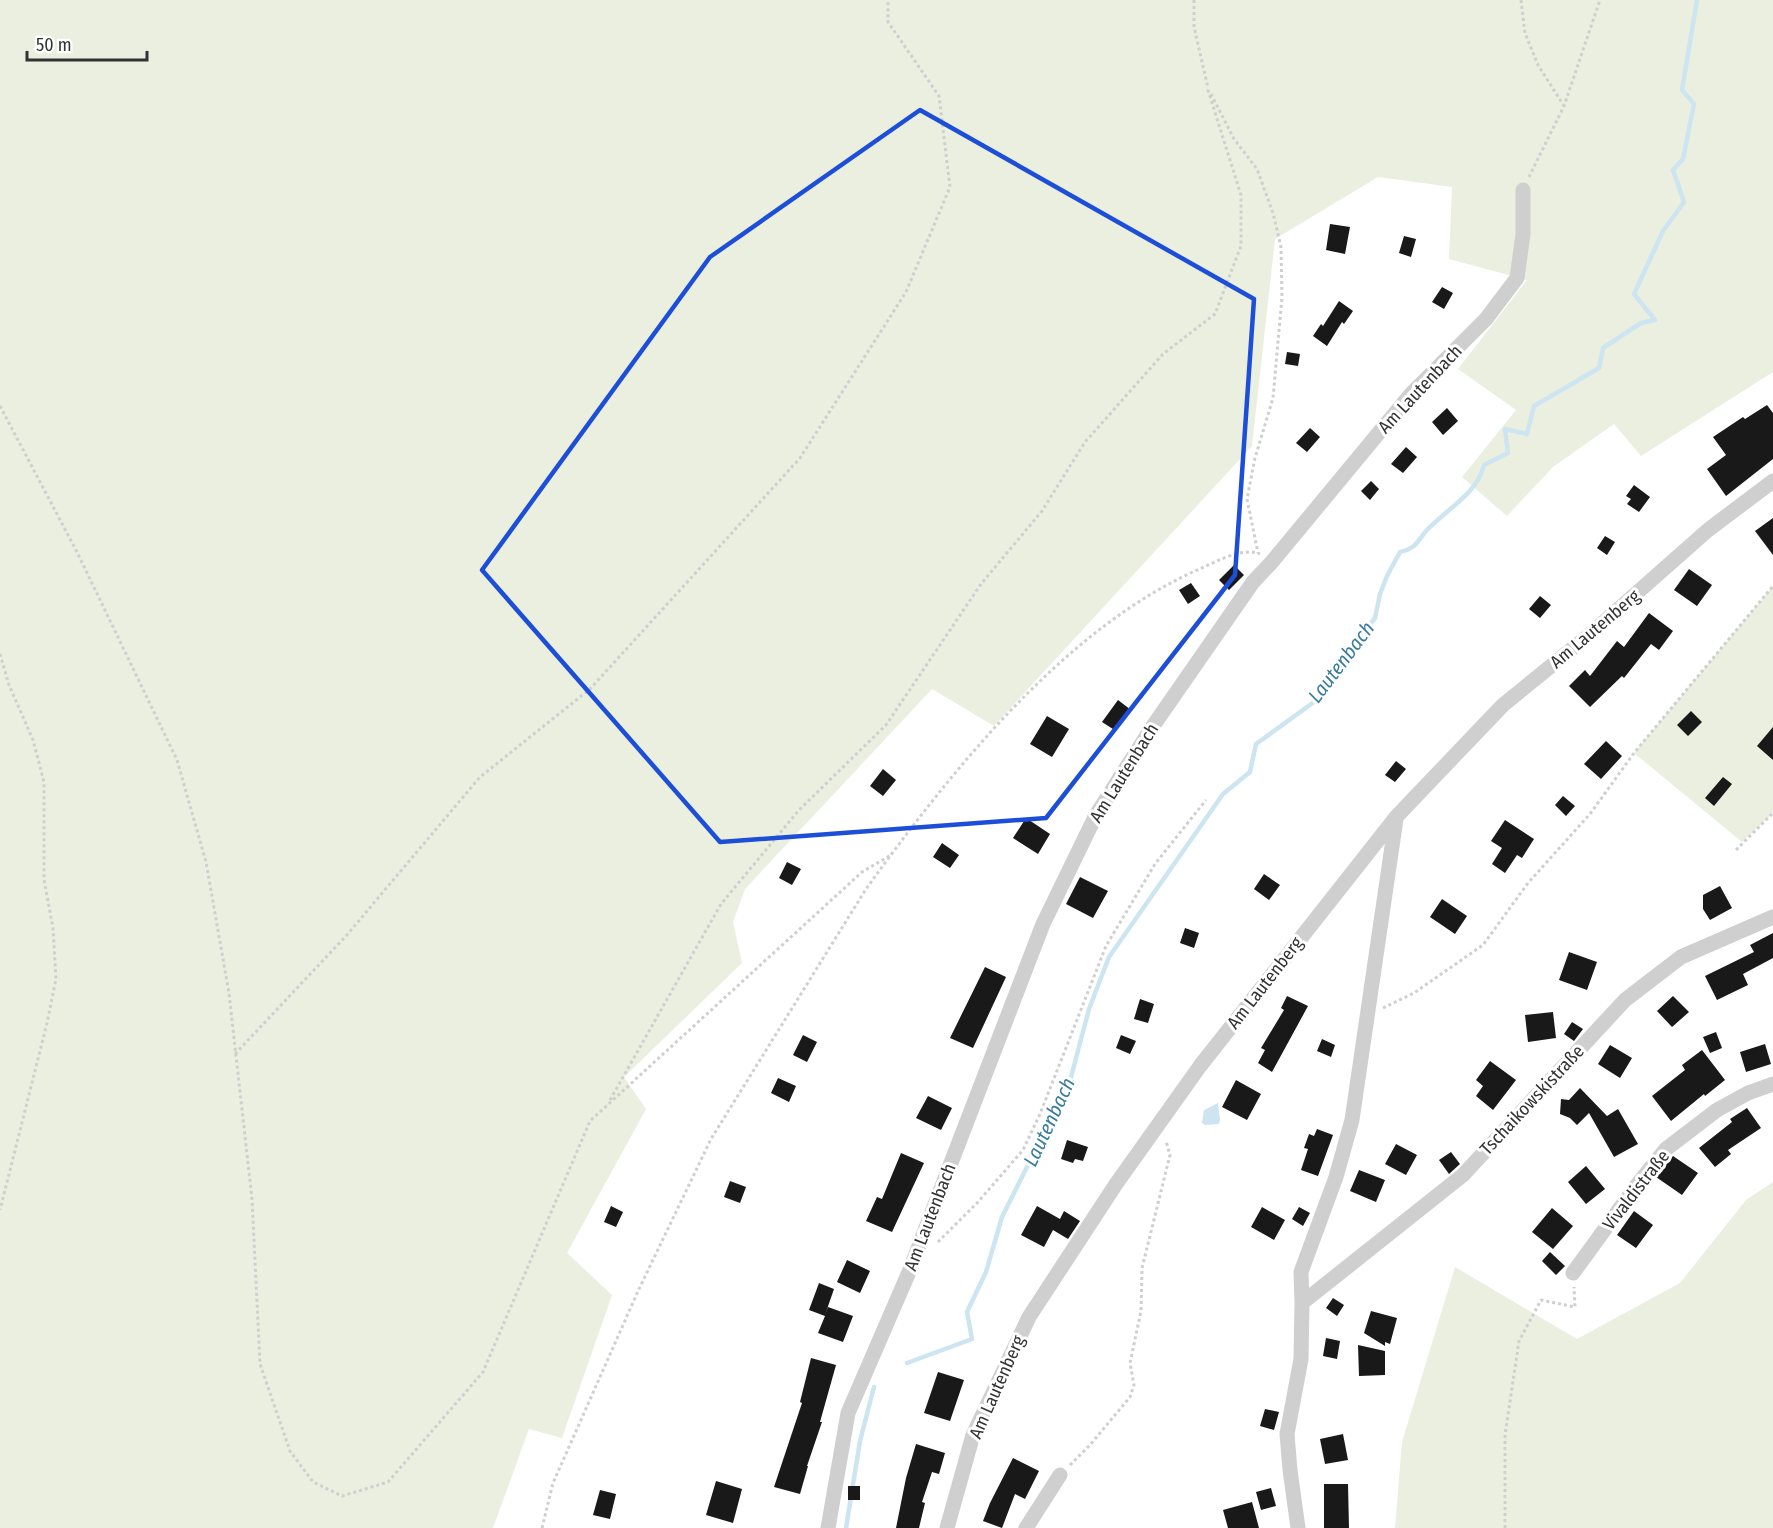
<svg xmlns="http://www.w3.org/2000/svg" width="1773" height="1528" font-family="'Fira Sans Condensed',sans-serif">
	<rect width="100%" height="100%" fill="#fff"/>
	<path fill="#eaefe0" d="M 0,0 L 1773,0 L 1773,372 L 1641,456 L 1614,424 L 1553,467 L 1507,516 L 1462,477 L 1516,410 L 1458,369 L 1527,280 L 1449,259 L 1452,187 L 1378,177 L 1275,239 L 1252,446 L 994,726 L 932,689 L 745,889 L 733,922 L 742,963 L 624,1077 L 646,1109 L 567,1253 L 612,1295 L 562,1438 L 529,1429 L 493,1528 L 0,1528 Z
		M 1773,586 L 1773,813 L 1742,842 L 1634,753 Z
		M 1773,1182 L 1773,1528 L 1395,1528 L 1402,1442 L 1455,1267 L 1577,1339 L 1680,1283 L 1746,1200 Z"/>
	<path fill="#cce5f0" d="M 1218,1103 L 1220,1120 L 1219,1124 L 1205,1125 L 1202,1123 L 1204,1110 Z"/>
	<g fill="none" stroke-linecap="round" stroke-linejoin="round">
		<path stroke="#cce5f0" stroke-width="4.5" d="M 907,1363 L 972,1339 L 967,1312 L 986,1272 L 1002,1217 L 1070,1081 L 1089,1009 L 1109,957 L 1223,794 L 1250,772 L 1256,744 L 1314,702 L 1324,682 L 1375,618 L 1380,594 L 1387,576 L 1400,552 C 1418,548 1417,540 1428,529 C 1448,508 1477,494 1484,465 L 1508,453 L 1505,429 L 1527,434 L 1534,406 L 1599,368 L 1603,348 L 1641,323 L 1655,320 L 1634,294 L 1663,231 L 1684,202 L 1673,170 L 1683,159 L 1694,104 L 1682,90 L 1697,0
			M 846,1528 L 860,1441 L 874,1387"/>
	</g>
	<path fill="#191919" d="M 1330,224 L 1350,227 L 1345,254 L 1326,250 Z
		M 1404,236 L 1416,239 L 1411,257 L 1399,253 Z
		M 1442,287 L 1453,293 L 1444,309 L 1432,302 Z
		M 1339,301 L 1353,311 L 1344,324 L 1342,322 L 1327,346 L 1313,336 L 1321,324 L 1323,326 Z
		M 1287,352 L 1300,354 L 1298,366 L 1285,364 Z
		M 1767,405 L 1773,413 L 1773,459 L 1726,496 L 1707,469 L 1726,455 L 1713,437 L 1743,417 L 1745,419 Z
		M 1447,408 L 1458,421 L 1443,435 L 1432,422 Z
		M 1310,428 L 1320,437 L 1307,452 L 1296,443 Z
		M 1406,447 L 1417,457 L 1403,473 L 1391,464 Z
		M 1371,481 L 1379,489 L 1370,500 L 1361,491 Z
		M 1634,485 L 1650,497 L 1639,512 L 1627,504 L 1631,499 L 1626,496 Z
		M 1773,518 L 1773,555 L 1755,531 Z
		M 1605,536 L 1615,542 L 1607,555 L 1597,548 Z
		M 1234,565 L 1244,575 L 1229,590 L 1219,580 Z
		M 1689,569 L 1712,585 L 1697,606 L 1674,590 Z
		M 1191,583 L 1200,596 L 1188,604 L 1179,590 Z
		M 1540,596 L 1551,605 L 1540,618 L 1529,609 Z
		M 1649,613 L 1673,631 L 1659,650 L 1651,644 L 1624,678 L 1622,676 L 1590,707 L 1569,686 L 1585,670 L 1590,676 L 1617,641 L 1624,647 Z
		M 1118,700 L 1131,710 L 1116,731 L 1102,722 Z
		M 1691,711 L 1702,722 L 1688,736 L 1677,725 Z
		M 1047,716 L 1069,729 L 1052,757 L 1030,744 Z
		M 1773,727 L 1773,760 L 1757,746 Z
		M 1606,741 L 1622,756 L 1601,779 L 1584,764 Z
		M 1396,761 L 1406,769 L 1395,782 L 1385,775 Z
		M 883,769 L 896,780 L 883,796 L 870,786 Z
		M 1723,777 L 1732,784 L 1714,806 L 1705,798 Z
		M 1563,796 L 1575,806 L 1566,816 L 1555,805 Z
		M 1026,818 L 1050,834 L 1038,854 L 1013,838 Z
		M 1505,820 L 1534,839 L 1522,858 L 1517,855 L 1505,873 L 1492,864 L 1502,848 L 1491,841 Z
		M 942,843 L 959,855 L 950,868 L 933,857 Z
		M 787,862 L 801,869 L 792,885 L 779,878 Z
		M 1264,874 L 1280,885 L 1269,900 L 1254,889 Z
		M 1080,877 L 1108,891 L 1093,918 L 1066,904 Z
		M 1720,886 L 1732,908 L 1710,920 L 1703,909 L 1703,895 Z
		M 1442,899 L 1467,916 L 1455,934 L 1430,917 Z
		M 1185,928 L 1199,933 L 1194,948 L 1180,943 Z
		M 1773,933 L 1773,958 L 1743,974 L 1748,985 L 1717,1000 L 1705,976 L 1754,952 L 1750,945 Z
		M 1569,952 L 1597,962 L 1587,990 L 1559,980 Z
		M 985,967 L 1006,977 L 973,1048 L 950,1038 Z
		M 1287,996 L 1308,1006 L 1272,1072 L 1258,1063 L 1265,1050 L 1261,1048 L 1284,1010 L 1281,1008 Z
		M 1673,996 L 1689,1012 L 1672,1027 L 1657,1011 Z
		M 1140,999 L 1154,1004 L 1148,1023 L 1134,1019 Z
		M 1553,1012 L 1556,1038 L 1528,1042 L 1525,1015 Z
		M 1572,1022 L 1583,1029 L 1574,1041 L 1564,1034 Z
		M 1716,1032 L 1722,1048 L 1710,1053 L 1703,1037 Z
		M 803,1035 L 817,1042 L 807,1062 L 793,1055 Z
		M 1121,1035 L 1136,1041 L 1130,1054 L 1116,1048 Z
		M 1322,1039 L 1335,1045 L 1331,1057 L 1317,1051 Z
		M 1765,1044 L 1771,1064 L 1746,1072 L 1740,1052 Z
		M 1610,1045 L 1632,1058 L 1620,1078 L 1598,1064 Z
		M 1702,1050 L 1725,1080 L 1705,1096 L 1704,1094 L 1671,1121 L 1652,1096 L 1685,1070 L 1682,1065 Z
		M 1490,1061 L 1516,1080 L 1493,1110 L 1476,1096 L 1483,1086 L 1476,1080 Z
		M 778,1078 L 796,1086 L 789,1102 L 771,1093 Z
		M 1236,1080 L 1261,1094 L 1247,1120 L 1222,1107 Z
		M 1580,1088 L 1607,1116 L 1618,1109 L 1638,1144 L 1614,1157 L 1589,1113 L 1577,1125 L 1570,1118 L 1560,1114 L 1561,1099 L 1569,1100 Z
		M 928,1096 L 952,1108 L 941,1130 L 916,1118 Z
		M 1747,1108 L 1761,1128 L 1728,1150 L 1731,1154 L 1715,1167 L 1699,1148 L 1732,1122 L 1730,1119 Z
		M 1317,1129 L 1333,1135 L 1318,1176 L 1301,1170 L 1308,1149 L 1304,1148 L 1309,1134 L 1314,1136 Z
		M 1067,1140 L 1088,1147 L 1083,1161 L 1075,1159 L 1073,1163 L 1061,1159 Z
		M 1396,1144 L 1417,1155 L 1406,1175 L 1385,1164 Z
		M 1451,1152 L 1460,1164 L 1449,1174 L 1439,1160 Z
		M 901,1153 L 924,1163 L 892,1232 L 866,1221 L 877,1197 L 882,1199 Z
		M 1673,1156 L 1698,1173 L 1682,1195 L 1656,1177 Z
		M 1586,1166 L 1605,1189 L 1586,1204 L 1568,1182 Z
		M 1359,1170 L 1385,1180 L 1376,1202 L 1350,1191 Z
		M 730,1181 L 746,1187 L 740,1203 L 724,1197 Z
		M 611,1206 L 623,1212 L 616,1227 L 604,1222 Z
		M 1037,1206 L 1060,1219 L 1064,1211 L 1080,1221 L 1068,1239 L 1053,1230 L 1044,1247 L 1021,1235 Z
		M 1262,1207 L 1285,1220 L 1274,1240 L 1251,1227 Z
		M 1299,1207 L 1310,1213 L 1303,1226 L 1292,1219 Z
		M 1552,1208 L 1573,1226 L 1553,1249 L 1532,1232 Z
		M 1634,1211 L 1653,1225 L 1636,1248 L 1617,1235 Z
		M 1550,1252 L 1565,1266 L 1556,1275 L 1542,1261 Z
		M 847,1260 L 870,1271 L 860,1293 L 837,1282 Z
		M 819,1283 L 834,1289 L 825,1315 L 828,1307 L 853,1316 L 843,1342 L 818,1333 L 825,1316 L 809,1310 Z
		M 1333,1298 L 1344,1305 L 1337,1316 L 1326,1308 Z
		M 1371,1311 L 1397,1318 L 1390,1344 L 1385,1342 L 1385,1346 L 1364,1333 Z
		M 1326,1338 L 1340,1341 L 1337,1359 L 1323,1356 Z
		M 1358,1345 L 1385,1351 L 1385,1375 L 1359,1376 Z
		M 811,1358 L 836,1365 L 820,1422 L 822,1422 L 807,1466 L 808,1466 L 800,1494 L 774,1487 L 802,1403 L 800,1402 Z
		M 938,1372 L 964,1380 L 950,1421 L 924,1413 Z
		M 1265,1409 L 1279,1412 L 1274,1430 L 1260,1426 Z
		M 1343,1434 L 1348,1460 L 1325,1464 L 1320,1439 Z
		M 916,1444 L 945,1453 L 939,1474 L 932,1472 L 922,1502 L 925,1503 L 919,1528 L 896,1528 L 906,1478 Z
		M 1013,1458 L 1039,1471 L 1025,1499 L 1015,1494 L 1002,1528 L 983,1521 L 990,1503 Z
		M 716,1481 L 742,1489 L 733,1523 L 706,1515 Z
		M 1324,1484 L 1348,1484 L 1349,1528 L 1324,1528 Z
		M 848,1486 L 860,1486 L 860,1500 L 848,1500 Z
		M 1271,1488 L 1276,1506 L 1261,1510 L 1256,1492 Z
		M 600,1490 L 616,1494 L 610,1519 L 593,1515 Z
		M 1252,1502 L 1259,1528 L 1228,1528 L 1223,1510 Z"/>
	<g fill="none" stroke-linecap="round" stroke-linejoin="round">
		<path stroke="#cfcfcf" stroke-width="3" stroke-dasharray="3 3" stroke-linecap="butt" d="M 1194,0 L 1194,27 L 1208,88
			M 1521,0 L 1525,33 L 1538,65 L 1564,106
			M 1211,94 L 1234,139 L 1257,169 L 1273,213 L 1281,247 L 1282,297 L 1273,398 L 1255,458 L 1247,499 L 1258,553
			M 1529,177 L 1564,106 L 1600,0
			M 0,406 L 77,552 L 177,760 L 206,862 L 229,993 L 252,1199 L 260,1364 L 290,1451 L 313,1482 L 342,1496 L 388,1482 L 483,1372 L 590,1121 L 862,872 L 891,855
			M 0,654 L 9,685 L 33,740 L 44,782 L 44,880 L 53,928 L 56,979 L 47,1023 L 0,1210
			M 1736,850 L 1773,813
			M 1383,1008 L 1414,993 L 1483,945 L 1528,883 L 1590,814 L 1634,753 L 1773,586
			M 235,1054 L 346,936 L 480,777 L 590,689 L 800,458 L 906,292 L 950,187 L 939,96 L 888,22 L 888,0
			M 610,1100 L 721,904 L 799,810 L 886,725 L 981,584 L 1042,511 L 1085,442 L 1163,354 L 1215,314 L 1241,246 L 1241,195 L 1207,87
			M 938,1242 L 978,1202 L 1023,1150 L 1040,1114 L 1106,946 L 1155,864 L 1206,800
			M 1070,1465 L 1090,1445 L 1130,1397 L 1134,1385 L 1130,1363 L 1141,1311 L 1142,1268 L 1170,1155 L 1166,1141
			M 542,1528 L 553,1483 L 639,1289 L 711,1139 L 866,889 C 952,770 1067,625 1204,567 C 1219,560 1244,547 1260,554
			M 1505,1528 L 1505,1435 L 1519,1341 L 1541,1300 L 1575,1307 L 1574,1287"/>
		<path stroke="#cfcfcf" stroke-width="15" d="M 1573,1273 L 1637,1185 L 1666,1149 L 1717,1110 L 1748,1093 L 1773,1084
			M 1302,1303 L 1463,1175 L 1625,1000 L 1681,957 L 1773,917
			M 828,1528 L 848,1413 L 909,1272 L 1043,924 L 1096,815 L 1153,726 L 1253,582 L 1271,563 L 1411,394 L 1486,319 L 1517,278 L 1523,234 L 1523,190
			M 947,1528 L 973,1435 L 1029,1317 L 1116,1184 L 1200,1066 L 1397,816 L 1503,705 L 1588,636 L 1708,530 L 1773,481
			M 1026,1528 L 1060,1475
			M 1298,1528 L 1290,1470 L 1287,1434 L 1301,1359 L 1302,1303 L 1301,1272 L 1336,1177 L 1352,1120 L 1396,819"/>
	</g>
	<path fill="none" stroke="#1d4ed8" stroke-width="4.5" stroke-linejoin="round" d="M 920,110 L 1254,299 L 1235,575 L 1046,818 L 720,842 L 482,570 L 710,257 Z"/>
	<g text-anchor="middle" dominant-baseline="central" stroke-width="6" stroke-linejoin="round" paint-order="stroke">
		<g font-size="18" fill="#323232" stroke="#fff">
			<text transform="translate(1420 389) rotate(-47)">Am Lautenbach</text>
			<text transform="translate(1595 629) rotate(-40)">Am Lautenberg</text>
			<text transform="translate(1124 773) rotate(-58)">Am Lautenbach</text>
			<text transform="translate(1265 983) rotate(-52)">Am Lautenberg</text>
			<text transform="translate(1532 1100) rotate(-47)">Tschaikowskistraße</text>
			<text transform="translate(1636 1190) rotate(-52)">Vivaldistraße</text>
			<text transform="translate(930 1217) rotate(-69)">Am Lautenbach</text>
			<text transform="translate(997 1387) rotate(-66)">Am Lautenberg</text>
		</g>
		<g font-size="20" font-style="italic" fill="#397d9c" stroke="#fff">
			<text transform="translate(1341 662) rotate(-53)">Lautenbach</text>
			<text transform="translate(1049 1122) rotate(-65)">Lautenbach</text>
		</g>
	</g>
	<path d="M27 51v9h120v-9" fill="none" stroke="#323232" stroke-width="3"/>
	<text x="36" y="51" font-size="18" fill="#323232" stroke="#ffffff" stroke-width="4.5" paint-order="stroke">50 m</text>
</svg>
